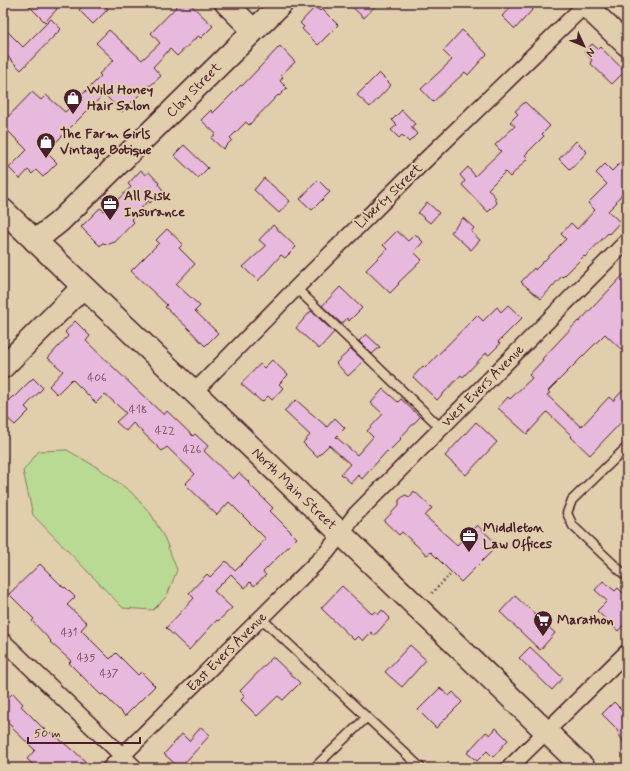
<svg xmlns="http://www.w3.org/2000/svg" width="630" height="771" font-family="Mynerve,sans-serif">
	<rect width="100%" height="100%" fill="#e0ceac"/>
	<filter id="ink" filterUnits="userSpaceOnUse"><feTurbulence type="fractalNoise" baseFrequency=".025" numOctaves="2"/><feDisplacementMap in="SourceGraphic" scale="8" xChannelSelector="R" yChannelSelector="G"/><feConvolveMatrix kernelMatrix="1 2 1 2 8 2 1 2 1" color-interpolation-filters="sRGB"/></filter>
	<g filter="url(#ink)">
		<path fill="#b9da93" stroke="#827c5f" d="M 67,450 L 100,469 L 131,492 L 151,514 L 165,539 L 177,570 L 167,596 L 153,610 L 123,608 L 33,515 L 23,471 L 39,451 Z"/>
		<path fill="#e7b9dc" stroke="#4a1f2b" d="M 26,3 L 51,3 L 57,9 L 45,22 Z
			M 85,3 L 102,3 L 108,9 L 93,24 L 79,10 Z
			M 180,3 L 189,3 L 213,26 L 201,38 L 198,36 L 177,56 L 170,49 L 153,67 L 161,76 L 150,86 L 149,85 L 122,112 L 104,94 L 46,152 L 57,163 L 43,177 L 36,170 L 32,174 L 28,170 L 20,179 L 9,168 L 27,150 L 3,126 L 3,122 L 32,92 L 41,100 L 46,95 L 65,112 L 101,76 L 99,74 L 114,60 L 96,43 L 109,30 L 142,60 L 160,43 L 151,33 Z
			M 348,3 L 378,3 L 364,18 Z
			M 514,3 L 527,3 L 533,9 L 515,29 L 502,16 Z
			M 315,7 L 320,11 L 322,9 L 338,25 L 318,45 L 302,29 L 304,27 L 300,23 Z
			M 51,19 L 61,29 L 21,70 L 3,52 L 3,27 L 23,47 Z
			M 462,30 L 487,54 L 468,75 L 465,72 L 433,102 L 421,89 L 452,60 L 443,51 Z
			M 592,44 L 598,49 L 600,47 L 625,71 L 612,84 L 590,63 L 592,60 L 584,52 Z
			M 280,46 L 295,62 L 281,75 L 283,77 L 280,81 L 287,88 L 279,96 L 278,95 L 249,125 L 246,122 L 230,138 L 232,140 L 223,149 L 211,138 L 216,134 L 201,120 L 211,110 L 213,113 L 241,85 L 242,86 Z
			M 379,73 L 391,85 L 370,107 L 357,95 Z
			M 525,102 L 550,126 L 542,134 L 544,136 L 525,155 L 528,158 L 510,177 L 505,172 L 488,189 L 496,198 L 494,199 L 497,203 L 488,212 L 462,185 L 465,181 L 460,175 L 468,167 L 475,176 L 501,151 L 495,145 L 515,126 L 510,122 L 518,114 L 515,111 Z
			M 402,110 L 415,124 L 411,127 L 417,134 L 409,142 L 402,135 L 399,138 L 391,130 L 397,125 L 392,120 Z
			M 576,141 L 587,152 L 570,170 L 559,159 Z
			M 184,145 L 208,168 L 198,178 L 174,155 Z
			M 627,156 L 627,189 L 616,201 L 617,202 L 608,211 L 620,222 L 609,234 L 608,233 L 585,257 L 584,256 L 563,277 L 562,276 L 541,299 L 521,282 L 534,268 L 535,270 L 566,239 L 561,234 L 571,223 L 577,229 L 595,210 L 588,203 L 607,184 L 596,173 L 605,164 L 612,171 Z
			M 141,170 L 145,175 L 149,172 L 159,183 L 158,184 L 163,190 L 150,203 L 148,201 L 131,219 L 134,222 L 115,242 L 109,244 L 102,243 L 100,246 L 81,227 L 100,208 L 104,211 L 113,202 L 114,203 L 131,187 L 128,184 Z
			M 264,178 L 290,201 L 279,213 L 254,190 Z
			M 318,180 L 330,192 L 312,210 L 300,199 Z
			M 427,202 L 439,213 L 430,223 L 418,213 Z
			M 463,218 L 474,228 L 471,232 L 480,240 L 471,250 L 451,232 Z
			M 273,225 L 296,247 L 285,258 L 281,255 L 258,281 L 243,267 L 266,246 L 259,240 Z
			M 167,229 L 183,244 L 179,248 L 195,264 L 176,284 L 200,306 L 195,311 L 218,333 L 205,346 L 189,329 L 165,307 L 167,305 L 131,271 L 159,243 L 156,240 Z
			M 397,231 L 408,241 L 415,234 L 423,242 L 414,252 L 422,260 L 398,283 L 399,284 L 390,293 L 366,270 L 387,249 L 383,245 Z
			M 627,271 L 627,355 L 605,334 L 548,391 L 550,393 L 547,395 L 581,427 L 609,397 L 613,401 L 627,386 L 627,416 L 590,455 L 571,437 L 572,436 L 547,412 L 527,434 L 498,408 L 508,397 L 510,399 L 532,378 L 529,375 L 543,360 L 542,359 L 578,321 L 579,322 Z
			M 340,287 L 362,308 L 349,321 L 347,318 L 342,324 L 322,306 Z
			M 508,305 L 522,318 L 498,342 L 500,344 L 489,355 L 486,353 L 463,377 L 461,375 L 437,400 L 413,377 L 423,366 L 425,368 L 477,315 L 483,321 L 497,307 L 501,312 Z
			M 311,311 L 334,332 L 319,349 L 296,328 Z
			M 75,321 L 90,336 L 86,341 L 137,390 L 164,415 L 167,411 L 193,436 L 195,434 L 208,446 L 204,451 L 233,479 L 239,473 L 249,482 L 248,483 L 273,508 L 270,511 L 297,538 L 263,572 L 266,575 L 254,586 L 250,582 L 245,588 L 231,574 L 214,591 L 232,608 L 218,621 L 217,620 L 189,650 L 166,628 L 194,598 L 189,593 L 207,574 L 210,577 L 226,561 L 235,571 L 261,545 L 260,544 L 266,539 L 229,502 L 217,515 L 185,484 L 195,474 L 167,447 L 162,451 L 133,423 L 126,431 L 116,422 L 126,413 L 105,394 L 96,403 L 72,379 L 57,394 L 49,386 L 63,371 L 48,358 L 68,336 L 65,332 Z
			M 366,334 L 380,347 L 372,354 L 359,341 Z
			M 351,349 L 364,361 L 348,376 L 336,363 Z
			M 272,360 L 288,375 L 279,384 L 283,388 L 272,400 L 268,396 L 262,402 L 241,384 L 260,364 L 264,368 Z
			M 33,378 L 43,388 L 25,407 L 29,411 L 15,425 L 3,414 L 3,406 L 13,396 L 14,397 Z
			M 383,389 L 398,402 L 401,399 L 420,417 L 400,438 L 401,439 L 388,452 L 387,451 L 362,479 L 358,475 L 351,483 L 341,474 L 350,464 L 329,445 L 317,457 L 303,443 L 310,435 L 284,411 L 296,400 L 327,427 L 335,418 L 345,428 L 336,437 L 357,455 L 373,437 L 367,431 L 383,414 L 371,403 Z
			M 476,422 L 497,442 L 466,475 L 445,456 Z
			M 414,491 L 432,508 L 425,516 L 457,545 L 477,525 L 498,545 L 461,582 L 431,552 L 427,555 L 402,532 L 399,535 L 384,521 L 399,505 L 399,500 L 405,495 L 410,497 Z
			M 40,564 L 64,588 L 65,587 L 75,597 L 67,605 L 87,623 L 81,630 L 110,659 L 116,653 L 138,675 L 141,672 L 155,686 L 125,716 L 103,694 L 101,695 L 69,663 L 71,661 L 50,642 L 51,641 L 32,621 L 34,619 L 9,594 Z
			M 603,581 L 615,591 L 618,588 L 627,597 L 627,621 L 618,631 L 597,611 L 607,601 L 595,590 Z
			M 342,586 L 372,614 L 375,611 L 378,615 L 382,610 L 390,618 L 374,636 L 371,632 L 363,641 L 358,636 L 354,640 L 321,608 Z
			M 515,596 L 555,633 L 540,650 L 500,612 Z
			M 410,645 L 426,660 L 402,687 L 385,672 Z
			M 530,647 L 563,678 L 552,690 L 519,658 Z
			M 273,657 L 300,683 L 283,700 L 278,696 L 257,716 L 241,700 L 245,696 L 240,691 Z
			M 440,688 L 449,696 L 453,692 L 462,702 L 436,728 L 418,710 Z
			M 13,693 L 23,704 L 21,706 L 49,734 L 51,732 L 72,750 L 72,749 L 86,762 L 80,768 L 37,768 L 27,759 L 35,750 L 12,728 L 12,727 L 3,717 L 3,703 Z
			M 614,702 L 627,715 L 627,750 L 616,728 L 602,714 Z
			M 201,727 L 210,735 L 180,768 L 164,754 L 182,734 L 189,741 Z
			M 496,728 L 508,740 L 493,757 L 487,751 L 477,761 L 467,753 L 486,732 L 490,735 Z"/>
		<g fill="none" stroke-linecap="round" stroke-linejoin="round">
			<defs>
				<path id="lane" d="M 296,288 L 441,428
					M 627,447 L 572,500 L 567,513 L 573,526 L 627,577
					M 261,618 L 421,768
					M 314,768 L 367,717"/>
				<path id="street" d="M 194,392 L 296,288 L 408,177 L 587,3
					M 3,641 L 135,768
					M 110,768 L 327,552 L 356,514 L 627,241
					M 509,768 L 627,652"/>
				<path id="secondary" d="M 226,3 L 245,22 L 253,31
					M 583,3 L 627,45
					M 35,241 L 59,222 L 282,3
					M 3,367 L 83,287"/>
				<path id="primary" d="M 3,210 L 194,392 L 584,768"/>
			</defs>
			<use href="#lane" stroke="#4a1f2b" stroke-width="11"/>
			<use href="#street" stroke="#4a1f2b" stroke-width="18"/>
			<use href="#secondary" stroke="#4a1f2b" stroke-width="25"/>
			<use href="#primary" stroke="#4a1f2b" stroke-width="25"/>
			<path stroke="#4a1f2b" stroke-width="2.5" stroke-dasharray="1 3" stroke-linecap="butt" d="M 432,593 L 452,573"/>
			<use href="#lane" stroke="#e0ceac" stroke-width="8"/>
			<use href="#street" stroke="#e0ceac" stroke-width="15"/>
			<use href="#secondary" stroke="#e0ceac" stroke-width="22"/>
			<use href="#primary" stroke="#e0ceac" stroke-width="22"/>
		</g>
	</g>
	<defs>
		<symbol id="shop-pin" viewBox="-11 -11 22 30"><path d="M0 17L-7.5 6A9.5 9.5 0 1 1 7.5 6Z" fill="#4a1f2b" stroke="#e0ceac"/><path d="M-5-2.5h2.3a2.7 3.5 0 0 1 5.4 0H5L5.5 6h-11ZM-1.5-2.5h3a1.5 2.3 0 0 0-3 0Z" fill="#fff"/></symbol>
		<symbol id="office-pin" viewBox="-11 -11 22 30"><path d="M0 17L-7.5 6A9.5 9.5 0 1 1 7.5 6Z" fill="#4a1f2b" stroke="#e0ceac"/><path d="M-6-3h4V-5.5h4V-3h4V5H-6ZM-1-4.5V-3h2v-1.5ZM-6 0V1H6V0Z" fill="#fff"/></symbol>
		<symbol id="supermarket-pin" viewBox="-11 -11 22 30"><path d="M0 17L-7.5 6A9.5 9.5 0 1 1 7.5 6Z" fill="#4a1f2b" stroke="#e0ceac"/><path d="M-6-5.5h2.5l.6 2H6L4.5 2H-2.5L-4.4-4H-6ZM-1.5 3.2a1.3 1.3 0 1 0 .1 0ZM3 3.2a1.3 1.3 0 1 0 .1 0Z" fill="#fff"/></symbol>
	</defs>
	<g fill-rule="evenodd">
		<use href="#shop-pin" x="62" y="87" width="22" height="30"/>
		<use href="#shop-pin" x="35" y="131" width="22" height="30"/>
		<use href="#office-pin" x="99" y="193" width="22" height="30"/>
		<use href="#office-pin" x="458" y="525" width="22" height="30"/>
		<use href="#supermarket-pin" x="532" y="609" width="22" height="30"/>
	</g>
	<g text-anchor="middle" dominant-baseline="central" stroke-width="4" stroke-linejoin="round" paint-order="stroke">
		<g font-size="12" fill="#714657">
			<text x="97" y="378">406</text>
			<text x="138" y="410">418</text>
			<text x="165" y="431">422</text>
			<text x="192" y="450">426</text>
			<text x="69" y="633">431</text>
			<text x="86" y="658">435</text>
			<text x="109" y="674">437</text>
		</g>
		<g font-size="14" font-weight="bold" fill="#4a1f2b" stroke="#e0ceac" text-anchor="start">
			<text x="87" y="90">Wild Honey<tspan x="87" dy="16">Hair Salon</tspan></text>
			<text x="60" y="134">The Farm Girls<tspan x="60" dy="16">Vintage Botique</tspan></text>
			<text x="124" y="196">All Risk<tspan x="124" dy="16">Insurance</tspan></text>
			<text x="483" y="528">Middleton<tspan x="483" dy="16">Law Offices</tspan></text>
			<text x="557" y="620">Marathon</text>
		</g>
		<g font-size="14" fill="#4a1f2b" stroke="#e0ceac">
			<text transform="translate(194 90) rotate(-45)">Clay Street</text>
			<text transform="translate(389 196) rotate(-44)">Liberty Street</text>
			<text transform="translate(483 386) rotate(-45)">West Evers Avenue</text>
			<text transform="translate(294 489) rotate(44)">North Main Street</text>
			<text transform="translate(227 652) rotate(-45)">East Evers Avenue</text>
		</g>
	</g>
	<rect width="630" height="771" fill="none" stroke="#e0ceac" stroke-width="16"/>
	<rect x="8" y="8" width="614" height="755" fill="none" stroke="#4a1f2b" stroke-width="1.5" filter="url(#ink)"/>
	<g transform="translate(584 46) rotate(134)" stroke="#e0ceac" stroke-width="3" paint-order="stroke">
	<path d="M0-3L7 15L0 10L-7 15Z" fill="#4a1f2b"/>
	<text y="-6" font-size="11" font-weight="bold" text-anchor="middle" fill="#4a1f2b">N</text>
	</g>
	<path d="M28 737v6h112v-6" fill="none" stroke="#4a1f2b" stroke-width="2"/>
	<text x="34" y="737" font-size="12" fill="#4a1f2b" stroke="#e0ceac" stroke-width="3" paint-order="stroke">50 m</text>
</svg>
